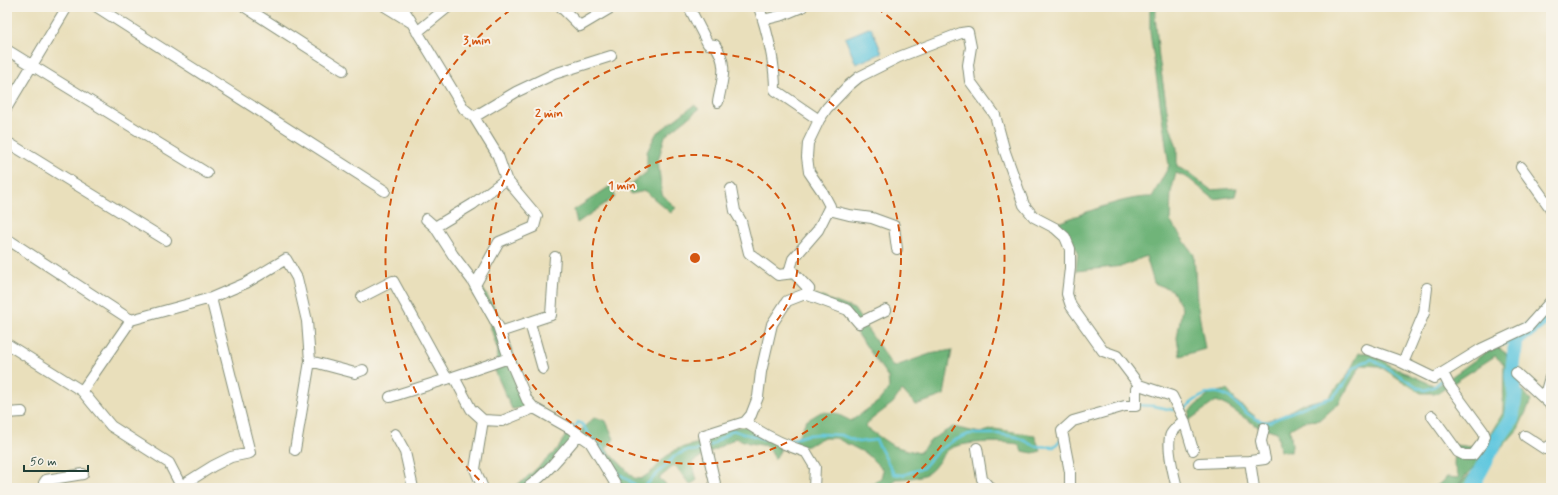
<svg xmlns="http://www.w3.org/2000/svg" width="1558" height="495" font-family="Mynerve,sans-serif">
	<rect width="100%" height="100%" fill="#f7f3e8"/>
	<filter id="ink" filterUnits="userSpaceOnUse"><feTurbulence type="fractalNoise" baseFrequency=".025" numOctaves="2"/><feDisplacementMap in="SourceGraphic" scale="8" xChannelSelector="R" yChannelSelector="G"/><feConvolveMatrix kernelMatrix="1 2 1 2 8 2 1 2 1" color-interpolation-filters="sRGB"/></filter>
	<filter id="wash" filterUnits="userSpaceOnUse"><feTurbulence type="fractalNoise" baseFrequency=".012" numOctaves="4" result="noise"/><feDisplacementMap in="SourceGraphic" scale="16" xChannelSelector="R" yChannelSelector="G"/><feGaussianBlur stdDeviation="0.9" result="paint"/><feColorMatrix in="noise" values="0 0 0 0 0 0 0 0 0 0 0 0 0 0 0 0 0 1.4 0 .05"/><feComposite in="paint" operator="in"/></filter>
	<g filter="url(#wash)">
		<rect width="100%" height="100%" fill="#e9dfbb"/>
		<path fill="#6fb479" stroke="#477856" d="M 1152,7 L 1157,7 L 1155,15 L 1159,58 L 1169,123 L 1177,148 L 1177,167 L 1186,171 L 1211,190 L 1237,188 L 1235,196 L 1214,199 L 1188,178 L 1176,173 L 1171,192 L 1170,221 L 1194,255 L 1197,302 L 1205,349 L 1180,356 L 1177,338 L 1182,308 L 1172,290 L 1154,283 L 1146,256 L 1123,266 L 1076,271 L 1078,251 L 1058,223 C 1084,213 1126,196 1152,197 L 1169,166 L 1150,32 L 1150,11 Z
			M 694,105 L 699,109 L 665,136 L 658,161 L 662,194 L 676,208 L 671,213 L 645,191 L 631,194 L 627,187 L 647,172 L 647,152 L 656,134 Z
			M 612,185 L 615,197 L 577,223 L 574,210 Z
			M 480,284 L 497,312 L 523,379 L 518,393 L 524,408 L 512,409 L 495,371 L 498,351 L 488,319 L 472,290 Z
			M 814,294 L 854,309 L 893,367 L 930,354 L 952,350 L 944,395 L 916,405 L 902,390 L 893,403 L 872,419 L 865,427 L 893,446 L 919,453 L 932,439 L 953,427 L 980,433 L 994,429 L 1034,435 L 1041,451 L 1033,453 L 1022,451 L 1018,444 C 1003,441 959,441 948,450 C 941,456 936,468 928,473 C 919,478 905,479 895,479 L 891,486 L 888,488 L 865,488 L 881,478 L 883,470 L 867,454 L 836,438 L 822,438 L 808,446 L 793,447 L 806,421 L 821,412 L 835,413 L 851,421 L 879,401 L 889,388 L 888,377 L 848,320 L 841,313 L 808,299 Z
			M 1498,348 L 1506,353 L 1511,378 L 1531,401 L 1518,429 L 1497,453 L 1482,480 L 1480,488 L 1460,488 L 1459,485 L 1484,460 L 1488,438 L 1503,413 L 1504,364 L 1495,356 L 1438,393 L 1421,393 L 1379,366 L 1361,365 L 1339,403 L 1320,420 L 1304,421 L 1290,429 L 1292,445 L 1291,452 L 1280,451 L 1277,432 L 1255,425 L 1227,406 L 1216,401 L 1188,421 L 1190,410 L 1210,394 L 1227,390 L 1237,402 L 1262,422 L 1282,416 L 1302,404 L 1328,398 L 1347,376 L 1359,353 L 1376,352 L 1390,366 L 1437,387 L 1486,352 Z
			M 595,417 L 606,421 L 614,439 L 606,449 L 634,478 L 641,479 L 654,470 L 664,458 L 677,449 L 699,443 L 722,429 L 750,426 L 781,449 L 775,459 L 768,446 L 749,443 L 736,438 L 692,462 L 697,480 L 690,485 L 675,465 L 659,478 L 665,483 L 667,488 L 624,488 L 600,453 L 582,437 L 582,429 Z
			M 568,431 L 581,441 L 533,488 L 512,488 L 523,481 L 558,449 Z
			M 1488,432 L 1484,456 L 1458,485 L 1458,488 L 1430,488 L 1438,485 L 1447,477 L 1459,478 L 1454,466 L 1455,445 L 1472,447 L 1478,441 L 1478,437 Z"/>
		<path fill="#61c7df" stroke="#40828a" d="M 871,27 L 882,53 L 856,64 L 845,38 Z"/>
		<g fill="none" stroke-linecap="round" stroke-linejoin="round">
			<path stroke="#61c7df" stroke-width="2.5" d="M 1498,346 L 1516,340
				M 1138,405 L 1154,406 L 1173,410
				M 1185,408 C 1232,367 1232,420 1269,422 L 1308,405 L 1333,397 L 1346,382 L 1353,369 L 1362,363 L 1372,359 L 1418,387 L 1425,390 L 1435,386 L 1443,379
				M 575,428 L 578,422 L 582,424 L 593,440 L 603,449 L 618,473 L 640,488
				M 786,441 L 807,435 L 819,434 L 841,435 L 858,442 L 876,440 L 894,474 L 903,475 L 923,468 L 938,451 L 953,441 L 969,434 L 998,434 L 1017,437 L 1035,446 L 1054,447 L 1061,439
				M 710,446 L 733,430 C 743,435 754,435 764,439
				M 643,488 L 676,455 L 686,451 L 704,450"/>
			<path stroke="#61c7df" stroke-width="15" d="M 1471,488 L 1497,440 L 1512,419 L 1515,395 L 1512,376 L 1516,340 L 1551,313"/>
		</g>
	</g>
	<g filter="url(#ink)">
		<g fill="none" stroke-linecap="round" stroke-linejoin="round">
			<defs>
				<path id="minor" d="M 97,7 L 385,191
					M 245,7 L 343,70
					M 386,7 L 412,23 L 464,109 L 474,117
					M 402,7 L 411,21
					M 561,7 L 580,26 L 612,7
					M 689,7 L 708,44 L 715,45 C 729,65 722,80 718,102
					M 759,7 C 768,34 775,62 775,90 L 819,120
					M 763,20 L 783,15 L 802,7
					M 417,32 L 448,7
					M 7,50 L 207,173
					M 7,107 L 67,7
					M 7,142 L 166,240
					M 1521,167 L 1551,209
					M 731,189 L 735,211 L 741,221 L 749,253 L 778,275 L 794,273
					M 829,210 L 849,215 L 872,218 L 894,226 L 897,249
					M 426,219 L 435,227 L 453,255 L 472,280 L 498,326 L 509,358 L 527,400 L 534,408 L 571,429 L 590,442 L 618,488
					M 435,227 L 473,204 L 506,179 L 498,156 L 474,117 L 516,92 L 554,74 L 611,56
					M 7,239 L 131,320
					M 475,285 L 499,242 L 534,227 L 537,216 L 506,179
					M 805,294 L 848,310 L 859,323 L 886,310
					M 362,297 L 393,281 L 447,379
					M 211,298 L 246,283 L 286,259 L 297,278 L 307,321 L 310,361 L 295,450
					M 530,323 L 543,369
					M 500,332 L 551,315 L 555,257
					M 7,344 L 82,391 L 111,426 L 169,463 L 181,486
					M 1366,349 L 1397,360 L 1434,378 L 1481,349 L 1528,327 L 1551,301
					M 310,361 L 355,373 L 363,370
					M 1403,363 L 1424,313 L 1427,288
					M 1516,373 L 1551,405
					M 454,377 L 471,409 L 483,420
					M 82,391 L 131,320 L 211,298 L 250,453 L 231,457 L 213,466 L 181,486 L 182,488
					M 390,397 L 447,379 L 509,358
					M 1544,398 L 1551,374
					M 7,413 L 22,412
					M 1432,416 L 1458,452 L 1464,455 L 1473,455 L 1483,442 L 1485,436 L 1483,431 L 1449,385 L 1443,373
					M 745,422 C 764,435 784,445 806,452 L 815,467 L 814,488
					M 395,434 L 405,452 L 413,488
					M 1525,436 L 1545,449 L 1551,445
					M 977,448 L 982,479 L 990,488
					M 1250,461 L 1254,488
					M 1199,463 L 1250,461 L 1265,459 L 1261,441 L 1264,428
					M 1176,484 C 1173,472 1166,444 1171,434 C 1174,429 1180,424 1184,420
					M 47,488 L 44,483 L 46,480 L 83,474
					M 483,488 L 475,469 L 483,420 L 502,421 L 534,408
					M 527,488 C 547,473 563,453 579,434
					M 716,488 L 704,435 L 745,422 L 751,415 L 758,397 L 761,372 L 772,324 L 787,301 L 805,294 L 809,289 L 790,269 L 793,259 L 818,230 L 830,206 L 822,191 L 809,172 L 807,157 L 808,143 L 819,120 L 827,108 L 848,86 L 859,77 L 899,57 L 961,33 L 968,32 L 971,47 L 968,65 L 970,81 L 995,115 L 1005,152 L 1024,205 L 1034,217 L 1055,228 L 1065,237 L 1070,249 L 1070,268 L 1067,294 L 1071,306 L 1103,351 L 1117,356 L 1139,385 L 1172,396 L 1184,420 L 1193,450
					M 1070,488 L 1070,472 L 1062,431 L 1073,421 L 1125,406 L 1136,406 L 1136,389 L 1139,385"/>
			</defs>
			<use href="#minor" stroke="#848e78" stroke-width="12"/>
			<use href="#minor" stroke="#fff" stroke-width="10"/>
		</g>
	</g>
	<g fill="none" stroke="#d45610" stroke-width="2" stroke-dasharray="7 5">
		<circle cx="695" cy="258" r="103"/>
		<circle cx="695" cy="258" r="206"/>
		<path d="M488 488A309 309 0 0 1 513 8M877 8A309 309 0 0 1 902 488"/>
	</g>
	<circle cx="695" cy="258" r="6" fill="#d45610" stroke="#f7f3e8" stroke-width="2"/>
	<g font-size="12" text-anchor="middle" font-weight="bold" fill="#d45610" stroke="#f7f3e8" stroke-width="4" stroke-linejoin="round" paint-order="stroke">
		<text x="477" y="44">3 min</text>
		<text x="549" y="117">2 min</text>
		<text x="622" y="189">1 min</text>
	</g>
	<rect width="1558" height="495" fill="none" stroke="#f7f3e8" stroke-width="24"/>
	<path d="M24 465v6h64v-6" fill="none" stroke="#1f3d34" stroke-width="2"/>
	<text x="30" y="465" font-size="12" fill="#1f3d34" stroke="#f7f3e8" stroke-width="3" paint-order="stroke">50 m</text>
</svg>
